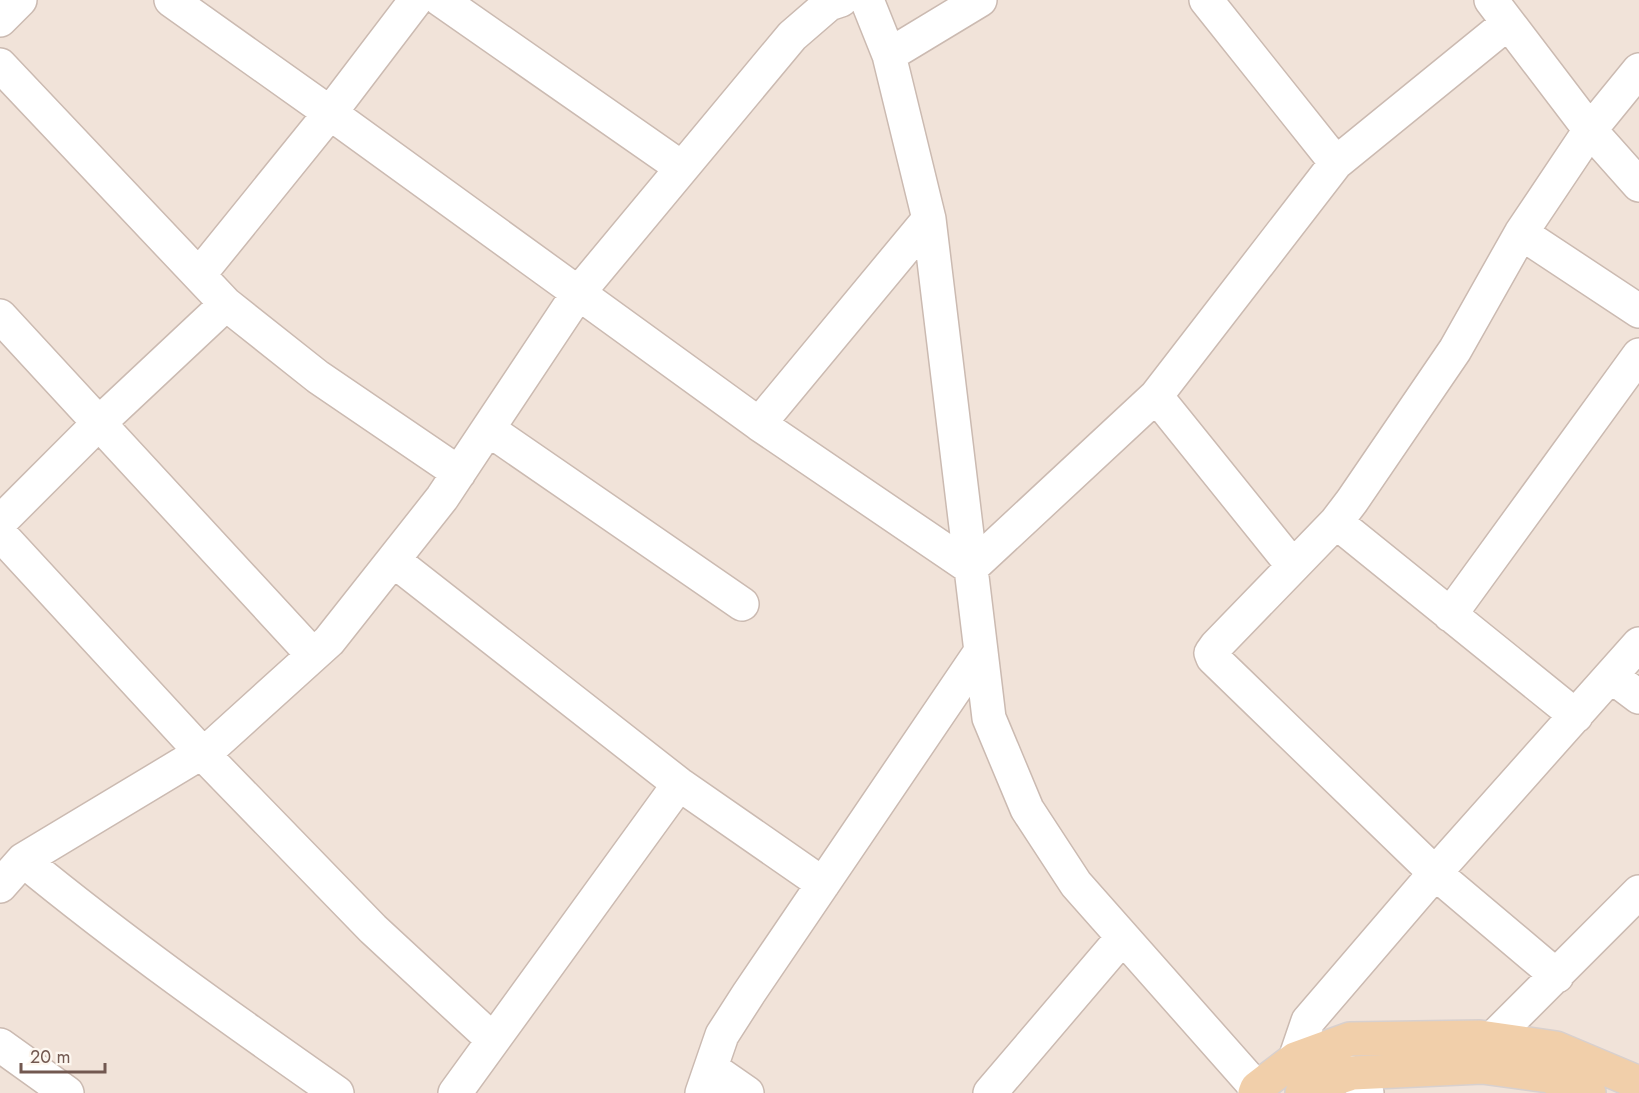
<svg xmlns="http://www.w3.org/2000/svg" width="1639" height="1093" font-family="Jost,sans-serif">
	<rect width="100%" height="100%" fill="#faf2ea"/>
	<path fill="#f1e3d9" d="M 0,0 L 1639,0 L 1639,1093 L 0,1093 Z"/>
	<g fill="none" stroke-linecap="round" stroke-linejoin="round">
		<defs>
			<path id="minor" d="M 171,0 L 330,113 L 759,424 L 971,568 L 1156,396
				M 441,0 L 682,168
				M 867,0 L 889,55 L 929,219 L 989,718 L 1027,809 L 1076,884 L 1261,1093
				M 1206,0 L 1336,163
				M 1491,0 L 1590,130 L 1639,185
				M 0,20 L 20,0
				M 889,55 L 980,0
				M 0,65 L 226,304 L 318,377 L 459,473
				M 1521,233 L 1639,311
				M 199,275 L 330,113 L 416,0
				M 0,316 L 313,655
				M 759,424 L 929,219
				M 488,429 L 742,604
				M 0,522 L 98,424 L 226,304
				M 1336,522 L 1576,716
				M 0,534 L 202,753 L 373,929 L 493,1040
				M 393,560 L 679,784 L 823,884
				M 1293,566 L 1156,396 L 1336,163 L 1508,23
				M 1450,615 L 1639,355
				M 1611,676 L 1639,697
				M 23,860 C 124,943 230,1018 337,1093
				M 0,886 L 23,860 L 214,745 L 329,641 L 442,498 L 579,292 L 792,36 L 829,4 L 841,0
				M 1557,976 L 1435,873 L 1213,658 L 1211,653 L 1216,646 L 1336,522 L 1352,501 L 1455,350 L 1521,233 L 1590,130 L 1639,70
				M 1492,1039 L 1639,892
				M 0,1045 L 67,1093
				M 1295,1059 L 1308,1021 L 1435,873 L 1639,644
				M 711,1068 L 747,1093
				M 1352,1073 L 1367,1093
				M 455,1093 L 679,784
				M 702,1093 L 722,1035 L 749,993 L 981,651
				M 990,1093 L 1123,937"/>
			<path id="major" d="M 1255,1093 L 1257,1088 L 1295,1059 L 1350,1039 L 1480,1037 L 1556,1048 L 1639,1083
				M 1302,1093 L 1316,1085 L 1352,1073 L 1482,1067 L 1549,1076 L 1589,1093"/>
		</defs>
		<use href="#minor" stroke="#cbbab1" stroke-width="36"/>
		<use href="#major" stroke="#d8d0ce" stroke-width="36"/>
		<use href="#minor" stroke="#fff" stroke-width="33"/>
		<use href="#major" stroke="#f1cfaa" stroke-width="33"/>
	</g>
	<path d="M21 1063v9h84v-9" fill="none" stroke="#725850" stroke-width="3"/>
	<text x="30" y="1063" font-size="18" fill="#725850" stroke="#fdf7f0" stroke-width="4.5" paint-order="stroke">20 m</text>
</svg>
